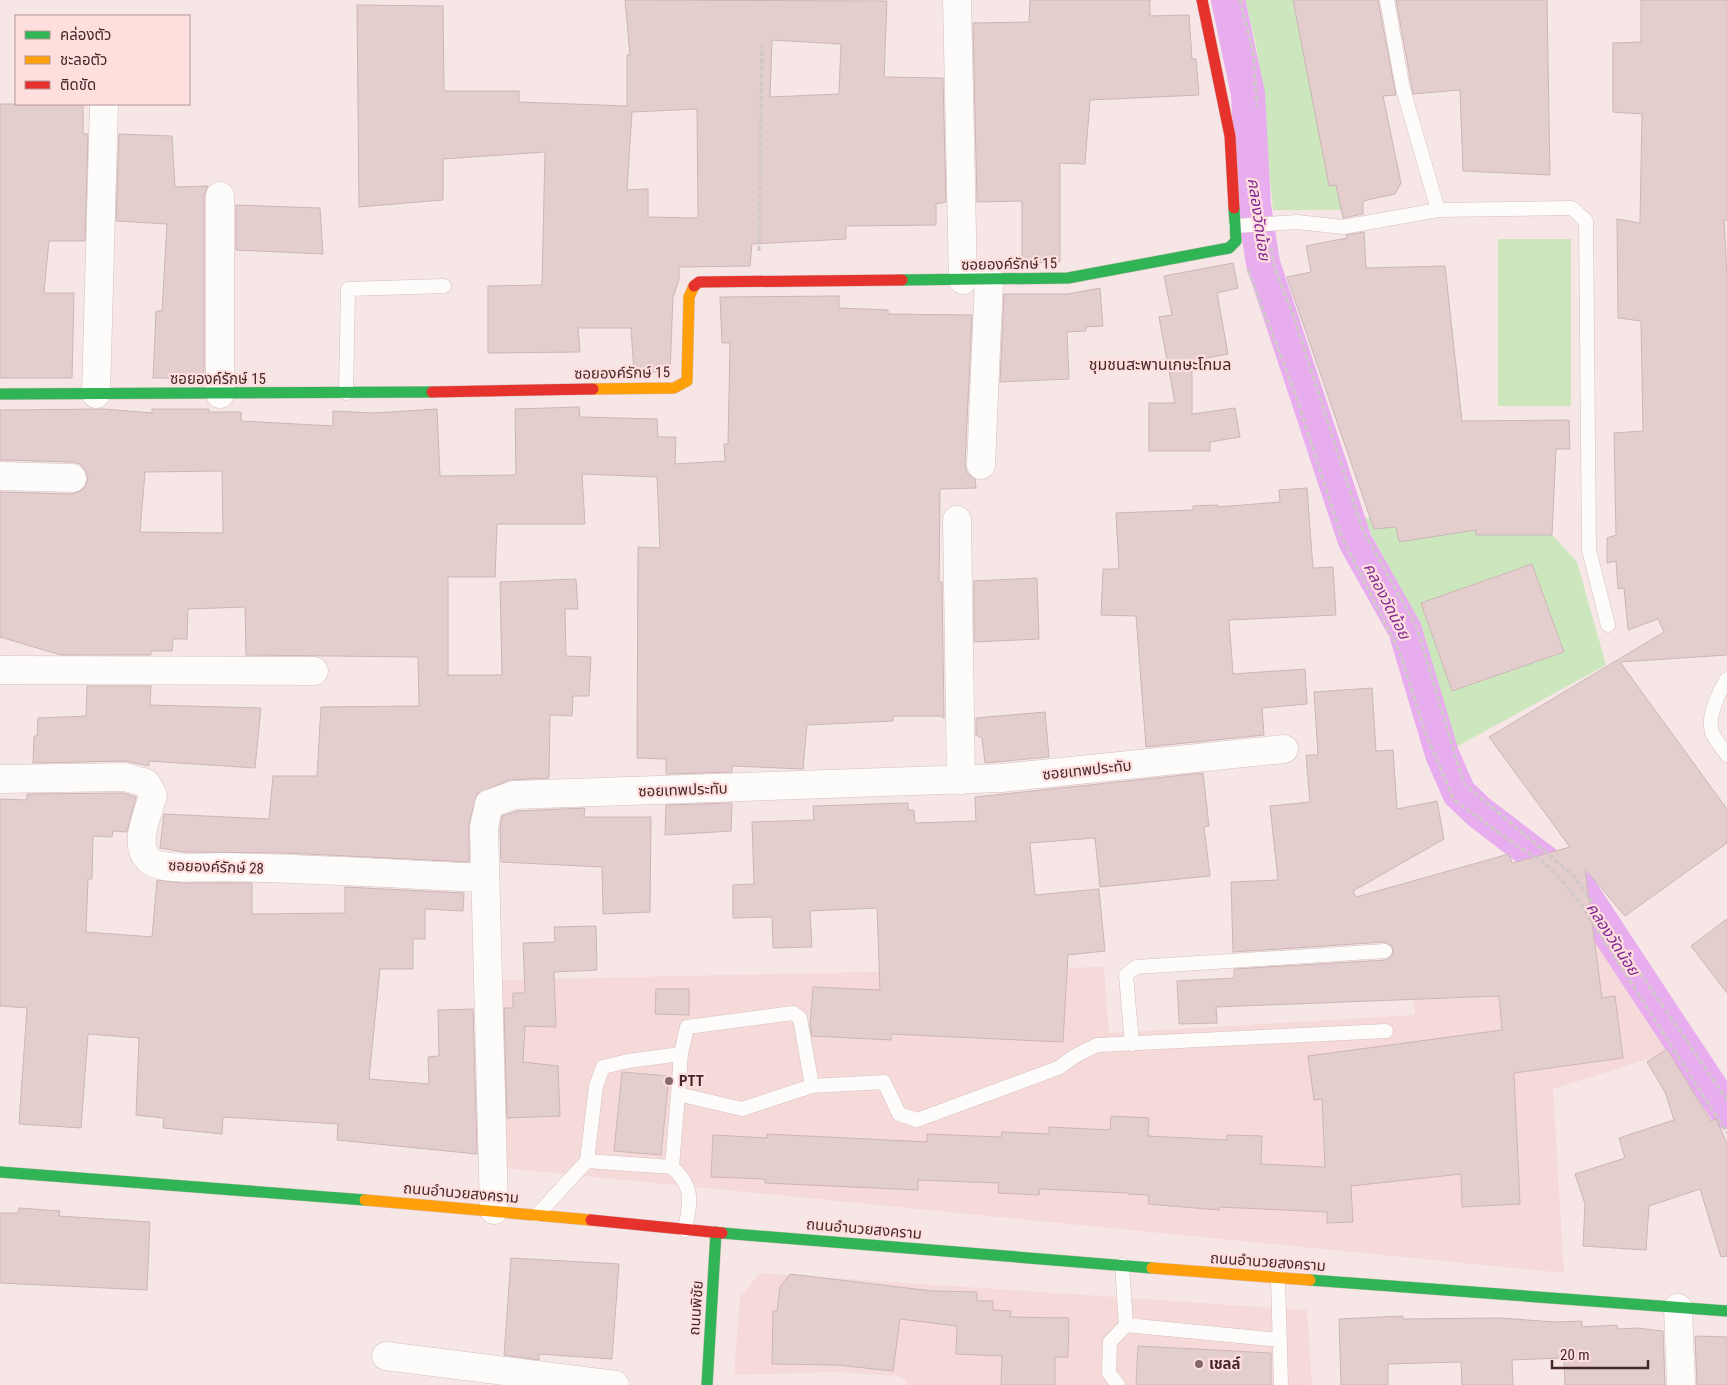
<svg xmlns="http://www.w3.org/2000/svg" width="1727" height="1385" font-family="'Roboto Condensed','Noto Sans Thai',sans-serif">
	<rect width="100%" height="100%" fill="#f7e6e6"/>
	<path fill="#f5dad9" d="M 1588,918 L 1682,1048 L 1553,1089 L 1564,1273 L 484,1166 L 493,980 L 1104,967 L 1109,1033 L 1415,1015 L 1409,937 Z
		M 760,1273 L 1307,1310 L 1312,1385 L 907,1385 L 904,1379 L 898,1376 L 835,1372 L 734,1375 L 740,1297 Z"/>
	<path fill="#cce7bd" d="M 1245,0 L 1313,0 L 1351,210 L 1273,210 L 1257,49 Z
		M 1498,239 L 1571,239 L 1571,406 L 1498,406 Z
		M 1535,516 L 1577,562 L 1606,665 L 1456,747 L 1419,628 L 1363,518 Z"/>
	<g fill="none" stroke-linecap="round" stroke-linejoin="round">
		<path stroke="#e8adee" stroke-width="34" d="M 1228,0 L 1248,94 L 1254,206 L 1263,263 L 1355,541 L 1405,630 L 1442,754 L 1459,793 L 1479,812 L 1580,889 L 1727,1112"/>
	</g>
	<path fill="#e4cdcd" stroke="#cbb6b6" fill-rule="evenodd" d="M 625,0 L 887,1 L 884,77 L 943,78 L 946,202 L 936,204 L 936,225 L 846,226 L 846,239 L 752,244 L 750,266 L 679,267 L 679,280 L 673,297 L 670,372 L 634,373 L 631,328 L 578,328 L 580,352 L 488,353 L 488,286 L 542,285 L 545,152 L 443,159 L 443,200 L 359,207 L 357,5 L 443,6 L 444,91 L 519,91 L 519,102 L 627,106 L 627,55 L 630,55 ZM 772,40 L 841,44 L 839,94 L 770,97 ZM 697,109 L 698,218 L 648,217 L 648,189 L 627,190 L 632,112 Z
		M 1030,0 L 1150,0 L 1150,16 L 1189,15 L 1192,59 L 1196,59 L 1199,95 L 1090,100 L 1085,164 L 1060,163 L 1060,262 L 1022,263 L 1022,201 L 977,202 L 973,23 L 1029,22 Z
		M 1293,0 L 1378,0 L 1396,95 L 1383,96 L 1401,183 L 1395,194 L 1363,201 L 1363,214 L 1343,218 L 1336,185 L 1329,186 Z
		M 1396,0 L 1547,0 L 1550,175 L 1463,171 L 1460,90 L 1413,94 Z
		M 1641,0 L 1727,0 L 1727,220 L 1724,220 L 1727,275 L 1727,655 L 1620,662 L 1727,809 L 1727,843 L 1625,916 L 1585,869 L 1602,998 L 1615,996 L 1623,1058 L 1514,1073 L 1520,1204 L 1462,1207 L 1461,1174 L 1351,1186 L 1353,1222 L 1327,1223 L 1327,1212 L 1219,1207 L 1219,1210 L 1148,1204 L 1149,1195 L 1128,1194 L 1128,1193 L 1040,1189 L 1039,1195 L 998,1193 L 999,1183 L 918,1180 L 918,1190 L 765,1183 L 765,1179 L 711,1177 L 713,1135 L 767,1138 L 767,1134 L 927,1142 L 927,1134 L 1001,1137 L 1002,1132 L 1049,1134 L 1049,1127 L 1110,1130 L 1111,1116 L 1149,1118 L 1148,1136 L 1227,1140 L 1227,1135 L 1262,1136 L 1261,1164 L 1325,1167 L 1322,1099 L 1314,1100 L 1308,1056 L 1502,1030 L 1499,996 L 1216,1007 L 1217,1023 L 1179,1024 L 1177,981 L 1234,978 L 1234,969 L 1386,960 L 1393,954 L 1392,946 L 1384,942 L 1233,952 L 1231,882 L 1278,880 L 1270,806 L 1310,802 L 1306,755 L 1318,755 L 1314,692 L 1372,688 L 1376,751 L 1393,750 L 1397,809 L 1437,801 L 1444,839 L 1353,891 L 1356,897 L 1509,854 L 1512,863 L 1570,847 L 1489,737 L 1664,632 L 1658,619 L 1628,630 L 1624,588 L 1618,589 L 1616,561 L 1607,563 L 1607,538 L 1616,535 L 1614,433 L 1643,431 L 1641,321 L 1618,318 L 1617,219 L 1640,223 L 1642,114 L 1613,112 L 1613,43 L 1641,42 Z
		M 0,104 L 83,104 L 83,134 L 88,134 L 85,241 L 49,241 L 44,293 L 74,293 L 72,378 L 0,378 Z
		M 119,134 L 172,136 L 175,187 L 208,186 L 204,196 L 204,378 L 153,378 L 156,311 L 162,311 L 167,224 L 116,221 Z
		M 236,205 L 320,208 L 323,254 L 236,250 Z
		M 1364,232 L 1366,268 L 1445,266 L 1462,421 L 1569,420 L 1570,449 L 1556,449 L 1552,535 L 1476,535 L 1476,530 L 1399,542 L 1396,527 L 1374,529 L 1287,277 L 1311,272 L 1306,246 L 1347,238 L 1346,235 Z
		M 1233,263 L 1238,288 L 1217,293 L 1228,354 L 1192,361 L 1192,414 L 1235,408 L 1240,437 L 1210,442 L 1210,451 L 1149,451 L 1149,403 L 1175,403 L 1159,317 L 1172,315 L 1164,276 Z
		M 1100,288 L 1103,326 L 1086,327 L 1086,331 L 1067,332 L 1069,379 L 1000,382 L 1004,294 L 1068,294 Z
		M 839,296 L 839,308 L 888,310 L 888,314 L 972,315 L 965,464 L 967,473 L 975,479 L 976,488 L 940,489 L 939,582 L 942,582 L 944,718 L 940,716 L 893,716 L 893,721 L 807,725 L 803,769 L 732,766 L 732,772 L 666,774 L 666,759 L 637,758 L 638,547 L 660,548 L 657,477 L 582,474 L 585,524 L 497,524 L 495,577 L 448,577 L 448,675 L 502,675 L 500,582 L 576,579 L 578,609 L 565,609 L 566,656 L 591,657 L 589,696 L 573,696 L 572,716 L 550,715 L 549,778 L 509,780 L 477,794 L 469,824 L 469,862 L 286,853 L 183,852 L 160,848 L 164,814 L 269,819 L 273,776 L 317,776 L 321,707 L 419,706 L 418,657 L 246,655 L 245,607 L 188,609 L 187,639 L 173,639 L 172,651 L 151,651 L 151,655 L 61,655 L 0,637 L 0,492 L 72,494 L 80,491 L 85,487 L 88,478 L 85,470 L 80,464 L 73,462 L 0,460 L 0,410 L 104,409 L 152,413 L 152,409 L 209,409 L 209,412 L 241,412 L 241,421 L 333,426 L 333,411 L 374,413 L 437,409 L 440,476 L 516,475 L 515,409 L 579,407 L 580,417 L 657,419 L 658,437 L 676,437 L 675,464 L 725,461 L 724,444 L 728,444 L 730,343 L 722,343 L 720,297 ZM 222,471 L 223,533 L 140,532 L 145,472 Z
		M 1307,488 L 1313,568 L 1333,567 L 1336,615 L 1229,620 L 1233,674 L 1305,669 L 1307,704 L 1262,708 L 1264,735 L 1146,747 L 1136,616 L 1101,615 L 1103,569 L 1119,569 L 1116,513 L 1193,510 L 1193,506 L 1218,505 L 1218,507 L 1280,502 L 1279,490 Z
		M 1532,564 L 1564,652 L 1452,691 L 1421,603 Z
		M 1037,578 L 1039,639 L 974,642 L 974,581 Z
		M 87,686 L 151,686 L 150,705 L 261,708 L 255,768 L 149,761 L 149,766 L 125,761 L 33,763 L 34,736 L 37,736 L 38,718 L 86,716 Z
		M 1045,712 L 1049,757 L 985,763 L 982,738 L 976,735 L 976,718 Z
		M 1203,773 L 1209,826 L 1204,827 L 1210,876 L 1100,887 L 1095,838 L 1030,843 L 1035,895 L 1099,889 L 1105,951 L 1068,955 L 1063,1042 L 891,1034 L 891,1040 L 812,1036 L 810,1026 L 813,987 L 880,990 L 877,908 L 810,911 L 812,947 L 773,948 L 772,917 L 733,918 L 733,885 L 754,884 L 752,822 L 814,820 L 813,806 L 908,803 L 908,810 L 914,810 L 915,823 L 976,821 L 975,797 Z
		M 123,793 L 136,797 L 127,832 L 113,831 L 112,837 L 93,836 L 92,879 L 88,879 L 86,932 L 152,937 L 157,880 L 182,883 L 252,883 L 252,914 L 345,913 L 345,887 L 464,893 L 463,911 L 425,909 L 425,939 L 413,939 L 413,969 L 380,969 L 369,1079 L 429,1084 L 428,1057 L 439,1056 L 438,1010 L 473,1009 L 477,1154 L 337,1140 L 338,1124 L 223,1117 L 222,1134 L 163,1128 L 164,1118 L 136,1115 L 139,1038 L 88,1034 L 81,1128 L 19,1124 L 27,1008 L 0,1006 L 0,799 L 27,800 L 27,794 Z
		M 732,803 L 731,831 L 665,835 L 666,805 Z
		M 585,808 L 584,817 L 651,817 L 650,912 L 603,914 L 602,867 L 501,862 L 500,828 L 502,816 L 517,811 Z
		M 1727,919 L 1727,993 L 1691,946 Z
		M 596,926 L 597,970 L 554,972 L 556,1027 L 525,1026 L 523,1062 L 558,1066 L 560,1116 L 507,1118 L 504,1008 L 513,1008 L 513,993 L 525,993 L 523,943 L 555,942 L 554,927 Z
		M 656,989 L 689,989 L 689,1015 L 655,1014 Z
		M 1667,1049 L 1711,1121 L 1716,1119 L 1727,1143 L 1727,1256 L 1721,1257 L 1700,1189 L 1649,1206 L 1646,1250 L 1583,1246 L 1585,1204 L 1575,1174 L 1625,1158 L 1619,1138 L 1674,1120 L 1665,1092 L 1647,1062 Z
		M 622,1072 L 669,1076 L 661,1155 L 614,1151 Z
		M 19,1208 L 60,1211 L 59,1216 L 150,1222 L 147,1290 L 0,1283 L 0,1213 L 18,1213 Z
		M 511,1258 L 619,1264 L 612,1359 L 539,1354 L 539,1360 L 504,1355 Z
		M 790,1274 L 932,1291 L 977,1292 L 977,1301 L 993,1301 L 993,1310 L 1011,1311 L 1010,1317 L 1069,1318 L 1068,1357 L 1055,1357 L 1055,1385 L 1001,1385 L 1002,1356 L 956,1354 L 957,1326 L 900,1319 L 893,1371 L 837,1365 L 772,1364 L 773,1311 L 777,1311 L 780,1287 Z
		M 1403,1316 L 1403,1319 L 1500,1318 L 1555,1322 L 1582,1321 L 1582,1327 L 1617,1325 L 1618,1329 L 1637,1328 L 1663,1331 L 1665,1385 L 1565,1385 L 1564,1358 L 1512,1360 L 1513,1385 L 1462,1385 L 1461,1362 L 1388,1364 L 1388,1385 L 1341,1385 L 1339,1319 Z
		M 1698,1336 L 1727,1337 L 1727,1385 L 1697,1385 L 1695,1337 Z
		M 1138,1346 L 1271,1353 L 1271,1385 L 1136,1385 Z"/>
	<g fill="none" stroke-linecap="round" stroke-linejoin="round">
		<defs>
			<path id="lane" d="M 1387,0 L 1403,89 L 1438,210
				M 1235,226 L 1297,222 L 1343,227 L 1438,210 L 1572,208 L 1586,221 L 1589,550 L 1608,625
				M 346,393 L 348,289 L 444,286
				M 1727,679 C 1719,692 1707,716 1712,732 C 1715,740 1722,748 1727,755
				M 1132,1044 L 1126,975 L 1136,967 L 1385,951
				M 678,1094 L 681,1054
				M 587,1161 L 596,1086 L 603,1067 L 628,1061 L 681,1054 L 687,1027 L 793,1013 L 800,1018 L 812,1086
				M 537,1215 L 587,1161 L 672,1167
				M 685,1230 C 690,1202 695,1188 672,1167 L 678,1094 L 742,1109 L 812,1086 L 884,1082 L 899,1114 L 917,1120 L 1058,1068 L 1075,1056 L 1097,1045 L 1386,1031
				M 1122,1265 L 1126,1325
				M 1278,1278 L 1281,1385
				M 1118,1385 L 1109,1373 L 1110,1342 L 1126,1325 L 1280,1340"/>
			<path id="street" d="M 957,0 L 963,280
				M 220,196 L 220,394
				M 96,394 L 104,104
				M 981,465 L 989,279
				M 0,476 L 72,478
				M 957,520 L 961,780
				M 0,670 L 314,671
				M 0,779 L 125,777 L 146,783 L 153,795 C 149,813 132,844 149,860 C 161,871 203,867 219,867 C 308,868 396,874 485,878
				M 494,1210 L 484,827 L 489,804 L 514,795 L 1001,778 L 1284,749
				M 1678,1308 L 1681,1385
				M 386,1356 L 615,1385"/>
			<path id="fast" d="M 902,280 L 1068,278 L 1229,248 L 1236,241 L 1234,208
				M 0,394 L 432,392
				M 0,1172 L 365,1200
				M 722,1233 L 1152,1268
				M 1310,1280 L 1727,1311
				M 707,1385 L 716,1232"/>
			<path id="slow" d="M 593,389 L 674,388 L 687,381 L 689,297 L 694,286
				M 365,1200 L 591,1220
				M 1152,1268 L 1310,1280"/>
			<path id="jam" d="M 1202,0 L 1230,136 L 1234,208
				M 694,286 L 699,282 L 902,280
				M 432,392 L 593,389
				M 591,1220 L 722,1233"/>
		</defs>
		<use href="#lane" stroke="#d5c0bf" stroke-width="15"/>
		<use href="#street" stroke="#d5c0bf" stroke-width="29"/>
		<use href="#fast" stroke="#d5c0bf" stroke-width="12"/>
		<use href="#slow" stroke="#d5c0bf" stroke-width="12"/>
		<use href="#jam" stroke="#d5c0bf" stroke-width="12"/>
		<path stroke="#d1c8c8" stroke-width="3" stroke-dasharray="5 2.5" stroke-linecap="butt" d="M 1240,0 L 1253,51 L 1257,107
			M 1271,248 L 1275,269 L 1293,314 L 1362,528 L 1417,628 L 1464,784 L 1574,876 L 1727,1100
			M 759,251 L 762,46
			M 1248,270 L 1296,396 L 1341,535 L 1400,653 L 1425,732 L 1454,800 L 1523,850 L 1540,859 L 1562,880 L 1584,909 L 1727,1133"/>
		<use href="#lane" stroke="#fefbfb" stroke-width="14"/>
		<use href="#street" stroke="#fefbfb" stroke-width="28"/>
		<use href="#fast" stroke="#30b455" stroke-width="11"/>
		<use href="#slow" stroke="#ff9f0a" stroke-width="11"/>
		<use href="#jam" stroke="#e5322d" stroke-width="11"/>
	</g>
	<g fill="#836a6a" stroke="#ffdfde" stroke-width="2">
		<circle cx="669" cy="1081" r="5"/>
		<circle cx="1199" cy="1364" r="5"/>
	</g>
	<g text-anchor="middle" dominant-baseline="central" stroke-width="4.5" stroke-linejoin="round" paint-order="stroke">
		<g font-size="15" fill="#452828" stroke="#ffdfde">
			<text transform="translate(1009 264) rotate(-1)">ซอยองค์รักษ์ 15</text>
			<text transform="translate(622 373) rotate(-1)">ซอยองค์รักษ์ 15</text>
			<text x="218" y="379">ซอยองค์รักษ์ 15</text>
			<text transform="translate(1087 770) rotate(-6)">ซอยเทพประทับ</text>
			<text transform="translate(683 790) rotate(-2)">ซอยเทพประทับ</text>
			<text transform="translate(216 867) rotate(2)">ซอยองค์รักษ์ 28</text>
			<text transform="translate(461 1193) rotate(5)">ถนนอำนวยสงคราม</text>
			<text transform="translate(864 1229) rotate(5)">ถนนอำนวยสงคราม</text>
			<text transform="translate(1268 1262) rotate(4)">ถนนอำนวยสงคราม</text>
			<text transform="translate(696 1308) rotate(-86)">ถนนพิชัย</text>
		</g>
		<g font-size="15" font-weight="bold" fill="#452828" stroke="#ffdfde" text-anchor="start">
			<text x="679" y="1081">PTT</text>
			<text x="1209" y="1364">เชลล์</text>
		</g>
		<g font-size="16" font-style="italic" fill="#812794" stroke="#ffdfde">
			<text transform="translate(1259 219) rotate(82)">คลองวัดน้อย</text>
			<text transform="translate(1387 601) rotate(63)">คลองวัดน้อย</text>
			<text transform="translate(1613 939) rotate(57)">คลองวัดน้อย</text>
		</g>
		<g font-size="16" fill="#452828" stroke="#ffdfde">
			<text x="1160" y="364">ชุมชนสะพานเกษะโกมล</text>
		</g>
	</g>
	<rect x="15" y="15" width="175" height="90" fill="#ffdfde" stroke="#b59695"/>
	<rect x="25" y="31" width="25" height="8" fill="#30b455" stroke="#b59695"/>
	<text x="60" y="40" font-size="15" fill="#452828">คล่องตัว</text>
	<rect x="25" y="56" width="25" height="8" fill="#ff9f0a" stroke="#b59695"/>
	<text x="60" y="65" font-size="15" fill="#452828">ชะลอตัว</text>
	<rect x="25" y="81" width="25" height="8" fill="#e5322d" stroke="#b59695"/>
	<text x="60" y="90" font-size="15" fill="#452828">ติดขัด</text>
	<path d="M1552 1360v8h96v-8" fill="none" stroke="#452828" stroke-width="2.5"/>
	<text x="1560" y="1360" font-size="15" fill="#452828" stroke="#ffdfde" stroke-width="4" paint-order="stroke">20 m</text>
</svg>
